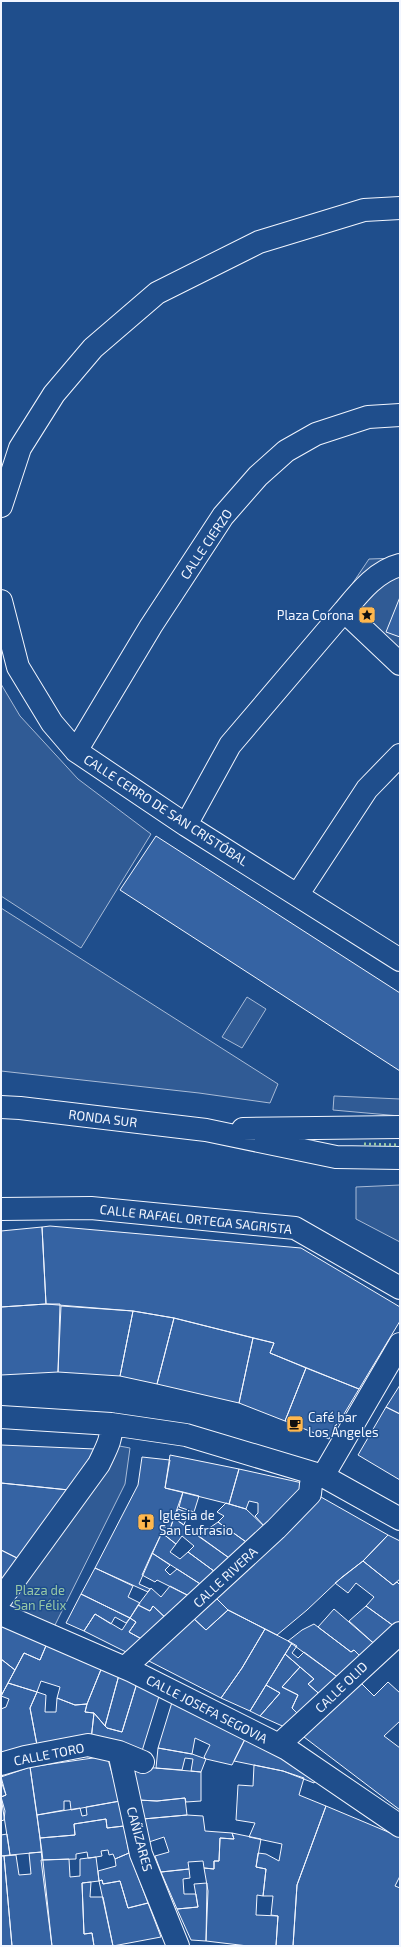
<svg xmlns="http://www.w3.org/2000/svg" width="401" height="1947" font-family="'Exo 2',sans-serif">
	<rect width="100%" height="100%" fill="#1f4e8c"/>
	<path fill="#305b95" stroke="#a8bbd7" d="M 400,558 L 400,671 L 336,608 L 369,559 Z
		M 1,684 L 20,716 L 78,779 L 151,834 L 81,948 L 1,896 Z
		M 1,908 L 278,1084 L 270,1103 L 199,1093 L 1,1071 Z
		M 247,997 L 266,1009 L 242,1048 L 222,1037 Z
		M 334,1096 L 400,1099 L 400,1116 L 333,1110 Z
		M 400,1185 L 400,1242 L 356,1219 L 356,1187 Z
		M 114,1445 L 130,1448 L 125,1484 L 52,1631 L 2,1609 Z"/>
	<path fill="#3563a3" stroke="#f2f6ff" d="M 400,597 L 400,637 L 386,632 Z
		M 156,836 L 400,993 L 400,1071 L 120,890 Z
		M 50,1226 L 301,1248 L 400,1307 L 400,1321 L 359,1389 L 270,1353 L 274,1343 L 174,1318 L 133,1311 L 46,1304 L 42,1227 Z
		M 42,1227 L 46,1304 L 1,1307 L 1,1231 Z
		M 46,1304 L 60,1304 L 58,1372 L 1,1375 L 1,1307 Z
		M 61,1306 L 133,1311 L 120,1376 L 58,1372 Z
		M 133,1311 L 174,1318 L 157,1384 L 120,1376 Z
		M 174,1318 L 253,1338 L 239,1403 L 157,1384 Z
		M 253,1338 L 274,1343 L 270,1353 L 306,1368 L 285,1421 L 239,1403 Z
		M 306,1368 L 359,1389 L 329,1439 L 285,1421 Z
		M 400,1385 L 400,1414 L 386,1407 Z
		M 386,1407 L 400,1414 L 400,1480 L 358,1455 Z
		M 1,1445 L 95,1449 L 69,1490 L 1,1483 Z
		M 170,1455 L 239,1469 L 229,1504 L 165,1488 Z
		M 142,1457 L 170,1460 L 165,1488 L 183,1492 L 170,1529 L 164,1527 L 139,1584 L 150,1589 L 148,1592 L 95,1568 L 138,1485 Z
		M 239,1469 L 307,1484 L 266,1528 L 255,1516 L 258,1513 L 258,1503 L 249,1501 L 246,1509 L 229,1504 Z
		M 1,1483 L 69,1490 L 21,1560 L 1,1550 Z
		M 183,1492 L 199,1496 L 194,1512 L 179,1507 Z
		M 321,1497 L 388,1535 L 363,1561 L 342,1577 L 307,1610 L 277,1635 L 228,1610 L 214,1596 Z
		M 226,1503 L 246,1509 L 266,1528 L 249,1544 L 218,1522 L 224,1516 L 217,1512 Z
		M 178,1509 L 188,1513 L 184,1525 L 174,1518 Z
		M 174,1518 L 232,1560 L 218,1574 L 188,1552 L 194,1546 L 182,1536 L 176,1544 L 162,1533 L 164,1527 L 170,1529 Z
		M 218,1522 L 249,1544 L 232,1560 L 198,1536 Z
		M 162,1533 L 176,1544 L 170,1552 L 180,1559 L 188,1552 L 218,1574 L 205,1587 L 152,1553 Z
		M 388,1535 L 400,1541 L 400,1579 L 393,1585 L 363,1561 Z
		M 1,1550 L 21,1560 L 1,1592 Z
		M 152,1553 L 170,1565 L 165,1570 L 170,1575 L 177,1569 L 205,1587 L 193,1598 L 157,1580 L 155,1582 L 142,1575 Z
		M 363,1561 L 393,1585 L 397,1582 L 400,1585 L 400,1627 L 398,1629 L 366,1606 L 374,1597 L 356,1583 L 348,1593 L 335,1583 Z
		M 95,1568 L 133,1586 L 128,1597 L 140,1603 L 130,1618 L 81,1594 Z
		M 170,1586 L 193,1598 L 169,1621 L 153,1606 L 150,1611 L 138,1605 L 151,1588 L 161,1597 Z
		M 81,1594 L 130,1618 L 126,1623 L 115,1617 L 111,1624 L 95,1614 L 84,1631 L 66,1623 Z
		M 214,1596 L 228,1610 L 206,1630 L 192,1617 Z
		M 138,1605 L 150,1611 L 153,1606 L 169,1621 L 147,1642 L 129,1632 L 136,1622 L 130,1618 Z
		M 366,1606 L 398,1629 L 379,1648 L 349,1621 Z
		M 334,1609 L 379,1648 L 365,1661 L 354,1650 L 351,1652 L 318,1627 Z
		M 228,1610 L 265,1629 L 242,1668 L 221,1698 L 145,1659 L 192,1617 L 206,1630 Z
		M 95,1614 L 122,1630 L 130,1618 L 136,1622 L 129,1632 L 147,1642 L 132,1655 L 84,1631 Z
		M 1,1619 L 48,1641 L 40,1660 L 24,1653 L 15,1670 L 1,1659 Z
		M 314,1624 L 351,1652 L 354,1650 L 365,1661 L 343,1681 L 288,1641 L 302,1630 Z
		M 265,1629 L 292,1643 L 250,1711 L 221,1698 L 242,1668 Z
		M 48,1641 L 102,1667 L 87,1704 L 75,1705 L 57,1698 L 60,1687 L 41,1681 L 37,1692 L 8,1683 L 24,1653 L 40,1660 Z
		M 292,1643 L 297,1646 L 292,1653 L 298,1658 L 304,1652 L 343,1681 L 324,1698 L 308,1684 L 314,1679 L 285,1654 Z
		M 285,1654 L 300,1667 L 282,1687 L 298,1695 L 292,1708 L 302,1718 L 289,1729 L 260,1716 L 280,1693 L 266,1685 Z
		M 1,1659 L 15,1670 L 1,1696 Z
		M 102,1667 L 119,1675 L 105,1726 L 94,1713 L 85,1712 L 87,1704 Z
		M 300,1667 L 314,1679 L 308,1684 L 324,1698 L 302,1718 L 292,1708 L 298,1695 L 282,1687 Z
		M 119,1675 L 137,1683 L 122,1732 L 107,1728 L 105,1726 Z
		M 358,1680 L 374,1696 L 388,1682 L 400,1693 L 400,1721 L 384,1736 L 400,1748 L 400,1810 L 300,1734 Z
		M 8,1683 L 37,1692 L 30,1708 L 37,1745 L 1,1754 L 1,1709 L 6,1707 L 9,1699 L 1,1696 Z
		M 137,1683 L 160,1693 L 142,1751 L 91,1740 L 94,1713 L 107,1728 L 122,1732 Z
		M 266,1685 L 280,1693 L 260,1716 L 250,1711 Z
		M 37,1692 L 46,1695 L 45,1712 L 56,1712 L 57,1698 L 75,1705 L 87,1704 L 85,1712 L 94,1713 L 91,1740 L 61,1739 L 37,1745 L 30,1708 Z
		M 173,1699 L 246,1737 L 232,1765 L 206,1759 L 204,1757 L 210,1745 L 195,1738 L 192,1754 L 158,1748 Z
		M 246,1737 L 318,1776 L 314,1783 L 283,1771 L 234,1761 Z
		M 158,1748 L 192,1754 L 206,1759 L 201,1772 L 191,1771 L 193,1759 L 185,1758 L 182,1770 L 156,1768 Z
		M 107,1756 L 120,1801 L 71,1810 L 70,1801 L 64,1801 L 64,1810 L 37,1815 L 30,1767 Z
		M 254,1765 L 283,1771 L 304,1778 L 299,1795 L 326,1806 L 297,1885 L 293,1946 L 276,1946 L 278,1916 L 271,1915 L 273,1896 L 263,1896 L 266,1869 L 256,1867 L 258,1853 L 266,1854 L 279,1861 L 282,1844 L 249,1837 L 255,1823 L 236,1820 L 238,1785 L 253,1786 Z
		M 132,1766 L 201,1772 L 201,1801 L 186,1802 L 185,1798 L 157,1801 L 138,1800 Z
		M 30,1767 L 42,1852 L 10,1855 L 1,1797 L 6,1795 L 1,1777 Z
		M 1,1781 L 6,1795 L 1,1797 L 5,1811 L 4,1820 L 1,1821 Z
		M 185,1798 L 187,1815 L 143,1819 L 138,1800 L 157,1801 Z
		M 120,1801 L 124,1826 L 107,1828 L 106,1819 L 74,1824 L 75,1835 L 40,1838 L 37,1815 L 80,1808 L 82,1816 L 87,1815 L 86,1807 Z
		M 326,1806 L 400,1837 L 400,1876 L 395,1886 L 400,1888 L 400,1946 L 293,1946 L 297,1885 Z
		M 187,1815 L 203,1816 L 205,1831 L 232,1833 L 234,1839 L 220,1838 L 219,1861 L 214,1861 L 214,1869 L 204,1868 L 203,1861 L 188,1862 L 189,1869 L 161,1872 L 155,1856 L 169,1852 L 164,1837 L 149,1842 L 143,1819 Z
		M 106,1819 L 107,1828 L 124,1826 L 129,1853 L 115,1859 L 113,1854 L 109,1855 L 108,1850 L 101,1851 L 102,1856 L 90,1858 L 88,1858 L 87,1852 L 76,1854 L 76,1859 L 42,1860 L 40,1838 L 75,1835 L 74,1824 Z
		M 232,1833 L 261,1839 L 256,1867 L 266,1869 L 263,1896 L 257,1895 L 256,1915 L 278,1916 L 276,1946 L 248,1946 L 206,1941 L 208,1891 L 204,1868 L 214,1869 L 214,1861 L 219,1861 L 220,1838 L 234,1839 Z
		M 7,1834 L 10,1855 L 1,1856 L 1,1835 Z
		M 42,1852 L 52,1946 L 12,1946 L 4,1856 L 16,1855 L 19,1875 L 31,1874 L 29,1853 Z
		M 129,1853 L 148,1903 L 128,1908 L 120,1881 L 103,1884 L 102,1880 L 99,1881 L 98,1871 L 116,1866 L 115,1859 Z
		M 1,1856 L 4,1856 L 12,1946 L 1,1946 Z
		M 96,1857 L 99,1881 L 82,1883 L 84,1934 L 92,1933 L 94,1946 L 52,1946 L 41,1860 L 69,1859 L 70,1877 L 80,1876 L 80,1859 Z
		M 189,1869 L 190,1878 L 183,1879 L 184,1894 L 196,1894 L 198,1907 L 177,1909 L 161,1872 Z
		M 102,1880 L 103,1884 L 120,1881 L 128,1908 L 148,1903 L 161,1937 L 113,1946 L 99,1881 Z
		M 91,1882 L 90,1897 L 103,1897 L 113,1946 L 94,1946 L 92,1933 L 84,1934 L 82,1883 Z
		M 207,1883 L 206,1941 L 191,1940 L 177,1909 L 198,1907 L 194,1884 Z"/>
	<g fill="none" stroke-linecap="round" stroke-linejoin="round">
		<defs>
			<path id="street" d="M 1,506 L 20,448 L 54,394 L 93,348 L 157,293 L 259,242 L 364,210 L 400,208
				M 400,565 C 376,571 359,593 344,611 L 400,664
				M 1,601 L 18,667 L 52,723 L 76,751 L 186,825 L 400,960
				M 76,751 L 151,626 L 223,516 L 258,476 L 286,451 L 316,434 L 368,417 L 400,415
				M 186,825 L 230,745 L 344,611
				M 298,894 L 367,789 L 400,755
				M 1,1209 L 91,1208 L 295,1228 L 400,1288
				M 1,1417 L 111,1424 L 186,1435 L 323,1476 L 400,1519
				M 323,1476 L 400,1344
				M 1,1599 L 99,1464 C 105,1451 113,1438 111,1424
				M 1,1614 L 132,1671 L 287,1749 L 400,1826
				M 129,1664 L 276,1529 L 310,1494 L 311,1484
				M 283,1741 L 400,1633
				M 119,1752 L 141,1854 L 178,1946
				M 1,1764 L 25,1757 L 88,1745 L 119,1752 L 143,1762"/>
			<path id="secondary" d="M 1,1107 L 20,1108 L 206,1130 L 336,1157 L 400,1158
				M 243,1129 L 400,1127"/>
		</defs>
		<use href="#street" stroke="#f2f6ff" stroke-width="24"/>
		<use href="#secondary" stroke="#f2f6ff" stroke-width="24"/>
		<use href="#street" stroke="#1f4e8c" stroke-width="22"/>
		<use href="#secondary" stroke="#1f4e8c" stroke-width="22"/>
		<path stroke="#97c8a6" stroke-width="3" stroke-dasharray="2 3" stroke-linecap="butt" d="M 364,1144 L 399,1145"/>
	</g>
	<defs>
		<symbol id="sight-square" viewBox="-11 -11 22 22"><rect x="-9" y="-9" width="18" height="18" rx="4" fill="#ffb74d" stroke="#1f4e8c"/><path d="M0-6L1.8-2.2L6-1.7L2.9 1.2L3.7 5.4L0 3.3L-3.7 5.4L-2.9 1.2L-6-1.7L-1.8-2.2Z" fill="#111"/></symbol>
		<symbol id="cafe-square" viewBox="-11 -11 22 22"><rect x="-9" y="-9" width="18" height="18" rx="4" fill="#ffb74d" stroke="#1f4e8c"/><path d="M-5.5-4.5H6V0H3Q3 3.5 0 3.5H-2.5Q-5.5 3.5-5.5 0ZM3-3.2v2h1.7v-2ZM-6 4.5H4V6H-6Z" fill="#111"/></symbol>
		<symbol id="church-square" viewBox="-11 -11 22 22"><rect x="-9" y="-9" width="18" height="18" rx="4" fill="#ffb74d" stroke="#1f4e8c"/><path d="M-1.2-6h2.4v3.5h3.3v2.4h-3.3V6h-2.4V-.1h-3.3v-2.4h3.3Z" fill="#111"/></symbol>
	</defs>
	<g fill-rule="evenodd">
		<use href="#sight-square" x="357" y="605" width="20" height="20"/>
		<use href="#cafe-square" x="285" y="1414" width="20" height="20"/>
		<use href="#church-square" x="136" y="1512" width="20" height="20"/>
	</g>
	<g text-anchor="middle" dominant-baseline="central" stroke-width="3" stroke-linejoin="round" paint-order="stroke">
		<g font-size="13" fill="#f2f6ff" stroke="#1f4e8c">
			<text transform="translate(206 544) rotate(-56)">CALLE CIERZO</text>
			<text transform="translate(166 810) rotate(33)">CALLE CERRO DE SAN CRISTÓBAL</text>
			<text transform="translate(103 1118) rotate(7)">RONDA SUR</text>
			<text transform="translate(196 1219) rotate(6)">CALLE RAFAEL ORTEGA SAGRISTA</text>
			<text transform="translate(225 1577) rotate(-43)">CALLE RIVERA</text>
			<text transform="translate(341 1687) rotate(-44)">CALLE OLID</text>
			<text transform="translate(207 1709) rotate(27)">CALLE JOSEFA SEGOVIA</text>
			<text transform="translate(49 1754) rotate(-11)">CALLE TORO</text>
			<text transform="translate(140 1839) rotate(75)">CAÑIZARES</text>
		</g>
		<g font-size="13" fill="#f2f6ff" stroke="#1f4e8c" text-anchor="start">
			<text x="354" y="615" text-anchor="end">Plaza Corona</text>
			<text x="308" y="1417">Café bar<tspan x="308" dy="15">Los Ángeles</tspan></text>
			<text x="159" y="1515">Iglesia de<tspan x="159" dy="15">San Eufrasio</tspan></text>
		</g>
		<g font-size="13" fill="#97c8a6" stroke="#1f4e8c">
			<text x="40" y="1590">Plaza de<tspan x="40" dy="15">San Félix</tspan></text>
		</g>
	</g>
	<rect width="401" height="1947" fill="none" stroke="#f2f6ff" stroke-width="4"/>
</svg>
